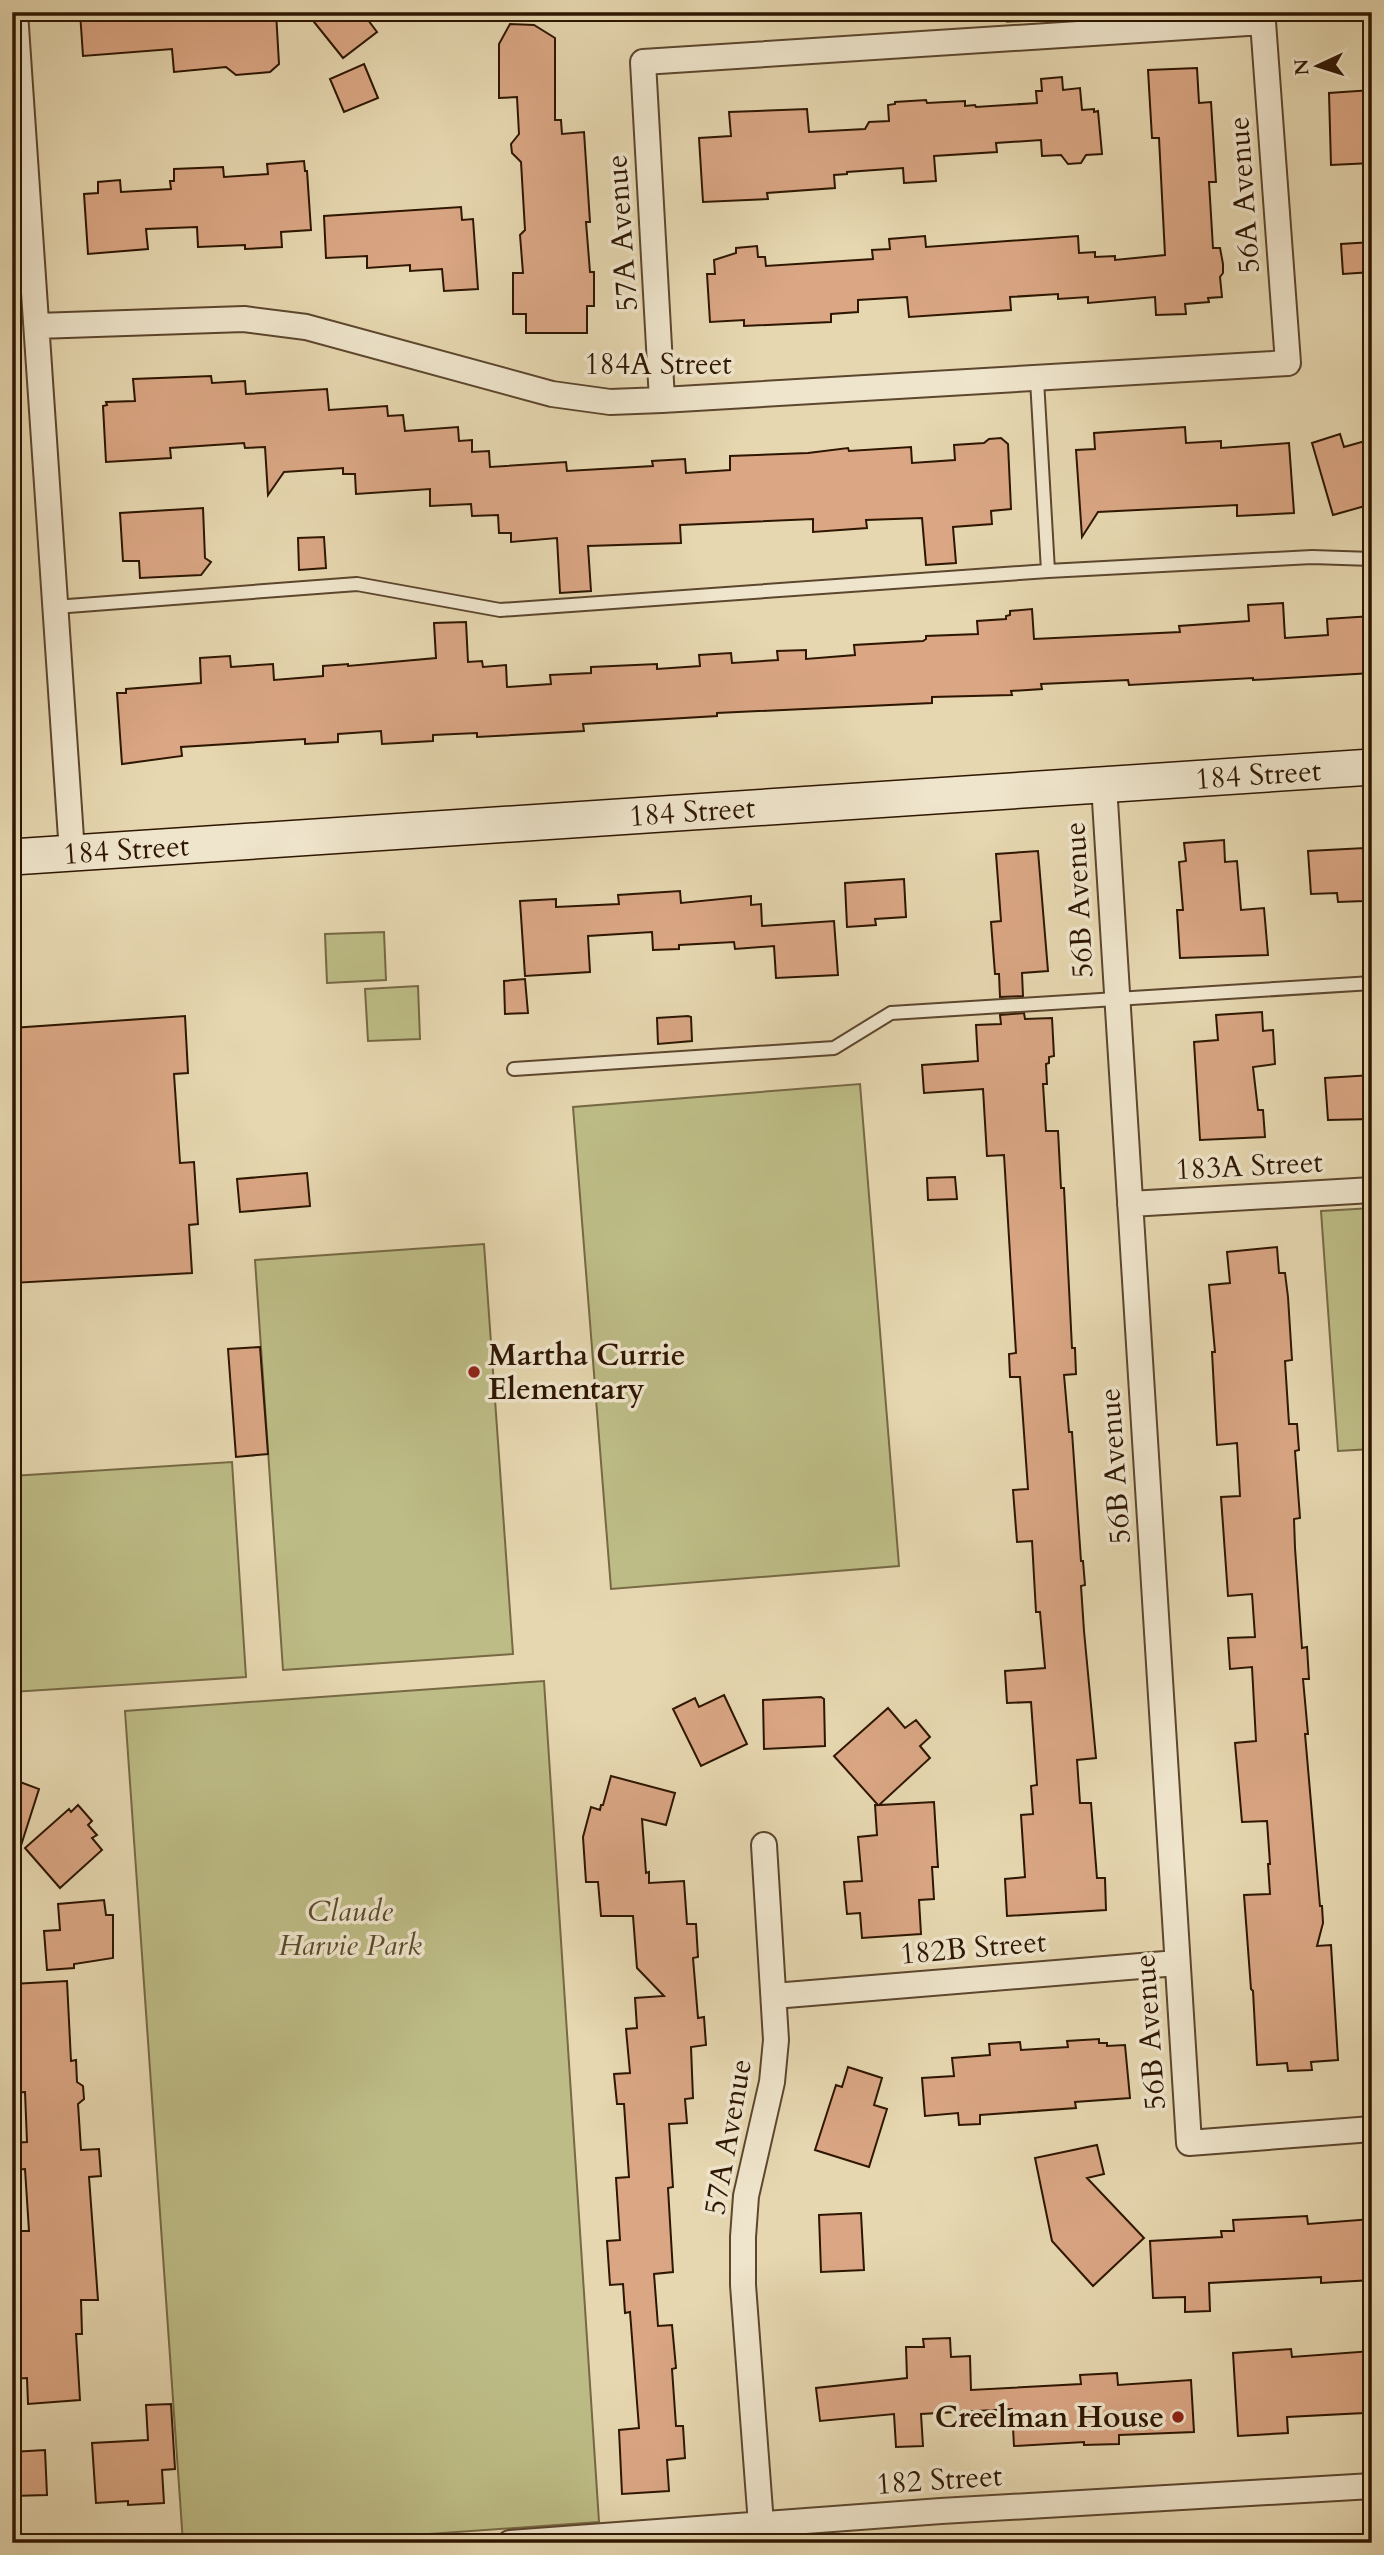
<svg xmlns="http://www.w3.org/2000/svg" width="1384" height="2555" font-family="Cardo,serif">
	<rect width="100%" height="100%" fill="#e6d7b0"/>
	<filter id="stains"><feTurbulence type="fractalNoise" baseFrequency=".00286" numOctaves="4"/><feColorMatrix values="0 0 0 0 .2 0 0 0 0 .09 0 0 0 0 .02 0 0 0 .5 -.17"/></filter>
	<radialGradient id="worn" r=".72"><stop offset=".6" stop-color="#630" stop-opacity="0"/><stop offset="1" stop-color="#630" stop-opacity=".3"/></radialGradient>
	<path fill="#bdbc86" stroke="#766944" stroke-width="2" d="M 1006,12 L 1168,12 L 1007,22 Z
		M 384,932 L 386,980 L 327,983 L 325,934 Z
		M 418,986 L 420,1039 L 368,1041 L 365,989 Z
		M 860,1084 L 899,1566 L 611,1589 L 573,1107 Z
		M 1372,1208 L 1372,1449 L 1338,1451 L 1321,1211 Z
		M 484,1244 L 513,1654 L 283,1670 L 255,1260 Z
		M 18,1401 L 21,1445 L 12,1446 L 12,1402 Z
		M 232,1462 L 246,1677 L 12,1692 L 12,1476 Z
		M 544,1681 L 599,2522 L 301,2543 L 183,2543 L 125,1711 Z"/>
	<path fill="#daa684" stroke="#2e1601" stroke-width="2" d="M 80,12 L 276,12 L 279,64 L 270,72 L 236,75 L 226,67 L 174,72 L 172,49 L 83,56 Z
		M 306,12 L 362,12 L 377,32 L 343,58 Z
		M 510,24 L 534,25 L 555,38 L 555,120 L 561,120 L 562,134 L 584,132 L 590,222 L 586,222 L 590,272 L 594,272 L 594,306 L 587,306 L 587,333 L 526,333 L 526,314 L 513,314 L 513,273 L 523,273 L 520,235 L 525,230 L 521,162 L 512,153 L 511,144 L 519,134 L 517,97 L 499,98 L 499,44 Z
		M 364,64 L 378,98 L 344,112 L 330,79 Z
		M 1197,68 L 1199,103 L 1211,102 L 1216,182 L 1209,182 L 1213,248 L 1220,248 L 1223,264 L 1223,273 L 1220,277 L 1222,297 L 1208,298 L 1209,302 L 1185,304 L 1186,314 L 1156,315 L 1155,297 L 1088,303 L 1088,297 L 1058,299 L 1058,294 L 1010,297 L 1011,310 L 909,317 L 907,297 L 858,300 L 858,312 L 831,314 L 831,322 L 744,326 L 744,320 L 710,322 L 707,274 L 715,274 L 714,260 L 736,253 L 736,248 L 757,246 L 758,257 L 765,257 L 766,266 L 873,259 L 872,250 L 890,249 L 889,239 L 925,236 L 926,247 L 1078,236 L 1079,253 L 1095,252 L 1095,257 L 1115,256 L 1115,260 L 1165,255 L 1159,138 L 1152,138 L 1148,70 Z
		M 1062,77 L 1063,90 L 1080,88 L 1082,110 L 1094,109 L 1094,112 L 1098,111 L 1102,154 L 1086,155 L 1081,163 L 1068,164 L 1061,155 L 1042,156 L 1041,140 L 996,143 L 997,152 L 934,156 L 936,181 L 904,183 L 903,168 L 847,172 L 847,174 L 834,175 L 835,188 L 767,193 L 768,199 L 703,202 L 699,138 L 731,136 L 729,112 L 807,109 L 809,132 L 865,129 L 869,122 L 889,121 L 888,105 L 895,104 L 895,102 L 926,100 L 927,103 L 965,101 L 965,106 L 975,105 L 976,107 L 1037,103 L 1036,91 L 1042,91 L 1041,79 Z
		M 1372,90 L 1372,163 L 1331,165 L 1329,93 Z
		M 304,161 L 305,171 L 307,171 L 311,230 L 281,232 L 282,247 L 245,249 L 245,245 L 198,247 L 197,227 L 146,229 L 148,249 L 88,254 L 84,194 L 98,193 L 98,182 L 120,180 L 121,192 L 171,189 L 170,181 L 174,181 L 174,169 L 223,167 L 224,177 L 268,174 L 267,164 Z
		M 461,207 L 462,220 L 473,219 L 478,289 L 444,291 L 442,269 L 410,271 L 410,265 L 367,268 L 367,256 L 326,258 L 324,216 Z
		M 1372,242 L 1372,272 L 1343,274 L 1341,244 Z
		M 211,376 L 212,383 L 245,381 L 246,394 L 327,389 L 329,410 L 387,406 L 388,416 L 403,415 L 405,431 L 458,427 L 459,441 L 472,440 L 472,452 L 489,451 L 490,467 L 566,462 L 567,471 L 653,466 L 652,461 L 685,459 L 686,473 L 730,470 L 730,456 L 808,453 L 848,448 L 849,451 L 911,447 L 912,463 L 955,460 L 954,445 L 984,443 L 989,439 L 1001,438 L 1008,444 L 1011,509 L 991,511 L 992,524 L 953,527 L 956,563 L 926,565 L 922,518 L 866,520 L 867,528 L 813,532 L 813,519 L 680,525 L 681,543 L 588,546 L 591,591 L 560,593 L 557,538 L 511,542 L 511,533 L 499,533 L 498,515 L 472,516 L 471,504 L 430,506 L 430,489 L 356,494 L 355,474 L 343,474 L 343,468 L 284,472 L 268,495 L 265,447 L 245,448 L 244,443 L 170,448 L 171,458 L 106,462 L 103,406 L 107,405 L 106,402 L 135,401 L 133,379 Z
		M 1185,427 L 1186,443 L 1221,441 L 1221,448 L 1289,443 L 1294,513 L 1237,516 L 1237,505 L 1098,512 L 1082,537 L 1076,450 L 1095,449 L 1094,433 Z
		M 1340,434 L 1344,447 L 1372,439 L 1372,504 L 1333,515 L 1312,443 Z
		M 203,508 L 205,558 L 211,562 L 201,575 L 140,578 L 139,561 L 123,561 L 120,513 Z
		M 324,537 L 326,568 L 299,570 L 298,538 Z
		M 1283,603 L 1285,638 L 1328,635 L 1327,619 L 1372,616 L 1372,673 L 1253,680 L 1253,678 L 1129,685 L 1128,680 L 1041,684 L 1042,689 L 1011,691 L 1012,695 L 932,697 L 932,703 L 717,713 L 717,716 L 583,724 L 584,731 L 477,737 L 477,733 L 433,735 L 433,741 L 382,744 L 381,731 L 338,734 L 338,742 L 305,744 L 305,739 L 181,747 L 182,756 L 122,764 L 117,693 L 126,693 L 126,689 L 201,683 L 200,658 L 230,656 L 231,667 L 273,664 L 274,680 L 323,676 L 323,666 L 348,664 L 348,666 L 436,658 L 434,623 L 466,622 L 468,662 L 482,661 L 483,667 L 506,665 L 507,687 L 551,684 L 550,675 L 591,673 L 591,667 L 657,664 L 657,669 L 700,666 L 699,655 L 731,653 L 732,663 L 778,660 L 777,651 L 806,650 L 806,659 L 855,655 L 854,645 L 923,641 L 926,639 L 926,636 L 978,634 L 977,621 L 1006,619 L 1006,616 L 1010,615 L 1010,611 L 1032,609 L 1034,639 L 1180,632 L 1179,626 L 1249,621 L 1248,605 Z
		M 1224,840 L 1225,862 L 1237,861 L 1241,910 L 1264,908 L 1268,955 L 1180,958 L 1177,910 L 1183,910 L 1179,862 L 1186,861 L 1184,843 Z
		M 1365,848 L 1367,891 L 1364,891 L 1364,901 L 1338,902 L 1337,893 L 1311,894 L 1308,851 Z
		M 1038,851 L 1048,971 L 1022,973 L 1023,996 L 1000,997 L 999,974 L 995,974 L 991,922 L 1001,921 L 996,854 Z
		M 904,879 L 906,917 L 875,919 L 876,925 L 847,927 L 845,883 Z
		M 680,891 L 681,903 L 751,896 L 751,905 L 761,904 L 762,926 L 834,921 L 838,975 L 776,978 L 774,946 L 735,949 L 734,942 L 679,945 L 679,949 L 653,950 L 652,932 L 588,936 L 590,972 L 525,976 L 520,901 L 556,899 L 556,907 L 619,904 L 618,895 Z
		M 525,979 L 528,1013 L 505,1014 L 504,981 Z
		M 1262,1012 L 1263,1031 L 1273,1030 L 1275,1064 L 1253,1067 L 1258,1110 L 1263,1110 L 1265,1137 L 1200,1140 L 1194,1042 L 1218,1040 L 1216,1015 Z
		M 1024,1013 L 1025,1019 L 1052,1018 L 1054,1056 L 1049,1057 L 1049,1063 L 1046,1064 L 1047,1084 L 1043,1084 L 1046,1131 L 1058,1131 L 1061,1188 L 1064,1188 L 1072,1348 L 1075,1348 L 1076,1374 L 1064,1375 L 1069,1432 L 1072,1432 L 1081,1561 L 1083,1561 L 1085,1585 L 1081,1586 L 1084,1631 L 1096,1758 L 1077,1760 L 1080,1803 L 1091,1803 L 1097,1878 L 1105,1878 L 1106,1910 L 1007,1916 L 1005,1879 L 1025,1877 L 1021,1815 L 1033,1814 L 1031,1786 L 1037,1785 L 1031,1702 L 1007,1703 L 1005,1671 L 1045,1668 L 1040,1612 L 1036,1612 L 1032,1541 L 1017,1542 L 1013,1490 L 1028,1489 L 1020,1377 L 1010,1377 L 1009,1354 L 1016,1353 L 1004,1155 L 987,1156 L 983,1089 L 924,1093 L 922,1065 L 978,1061 L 976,1025 L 1001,1024 L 1000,1015 Z
		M 185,1016 L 188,1073 L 174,1074 L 180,1163 L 194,1162 L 198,1224 L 189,1225 L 192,1273 L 12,1283 L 12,1028 Z
		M 688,1016 L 691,1017 L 692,1041 L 658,1044 L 657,1018 Z
		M 1372,1075 L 1372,1119 L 1328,1120 L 1325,1078 Z
		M 307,1173 L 310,1206 L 240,1212 L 237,1179 Z
		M 955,1177 L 957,1199 L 928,1200 L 927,1178 Z
		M 1277,1247 L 1279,1273 L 1285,1273 L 1288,1297 L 1292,1360 L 1285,1361 L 1289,1424 L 1297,1424 L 1299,1450 L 1295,1451 L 1300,1518 L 1294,1519 L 1295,1548 L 1302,1648 L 1307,1647 L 1309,1679 L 1303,1679 L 1308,1734 L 1305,1734 L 1320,1906 L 1322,1906 L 1323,1923 L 1317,1946 L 1331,1945 L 1338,2060 L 1311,2062 L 1312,2070 L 1288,2071 L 1287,2063 L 1257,2065 L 1253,1991 L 1251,1989 L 1244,1895 L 1270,1894 L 1268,1864 L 1270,1864 L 1267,1821 L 1242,1822 L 1235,1743 L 1256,1741 L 1252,1667 L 1230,1669 L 1228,1638 L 1255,1637 L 1252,1594 L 1228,1596 L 1221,1497 L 1240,1496 L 1237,1443 L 1217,1445 L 1212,1352 L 1215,1352 L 1209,1285 L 1230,1283 L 1227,1252 Z
		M 260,1347 L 268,1454 L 236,1457 L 228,1349 Z
		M 724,1695 L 747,1744 L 701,1766 L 673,1709 L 695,1698 L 699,1707 Z
		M 821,1697 L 824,1699 L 825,1746 L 764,1749 L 763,1700 Z
		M 888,1708 L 905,1728 L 916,1720 L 930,1737 L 920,1746 L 930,1758 L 879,1805 L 934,1802 L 938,1867 L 932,1867 L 934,1899 L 919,1900 L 921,1934 L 862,1938 L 860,1913 L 847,1914 L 844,1882 L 862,1881 L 858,1837 L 877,1835 L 875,1805 L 878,1805 L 834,1756 Z
		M 611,1776 L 675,1793 L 666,1825 L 642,1819 L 646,1873 L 649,1872 L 649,1883 L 684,1881 L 687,1924 L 696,1924 L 698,1957 L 693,1958 L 698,2018 L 704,2017 L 706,2045 L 691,2047 L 693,2098 L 685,2099 L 687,2123 L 669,2124 L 673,2187 L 668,2188 L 673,2272 L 654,2274 L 658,2326 L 672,2325 L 676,2368 L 672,2369 L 676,2426 L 683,2426 L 685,2458 L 667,2460 L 669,2491 L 622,2494 L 619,2430 L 639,2428 L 630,2312 L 625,2313 L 623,2284 L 610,2285 L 607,2241 L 620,2240 L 616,2178 L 629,2177 L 624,2104 L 617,2104 L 614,2074 L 630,2073 L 626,2029 L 637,2028 L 635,1998 L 664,1996 L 637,1968 L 633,1916 L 601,1916 L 598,1882 L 586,1882 L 583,1837 L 591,1807 L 600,1810 L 601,1805 L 603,1805 Z
		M 12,1779 L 39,1789 L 17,1858 L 12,1858 Z
		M 78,1805 L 92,1821 L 88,1825 L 97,1835 L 92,1838 L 102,1850 L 60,1888 L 25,1848 L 69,1809 L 71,1812 Z
		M 104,1900 L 106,1915 L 113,1915 L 113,1958 L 74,1964 L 74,1968 L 47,1970 L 44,1931 L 60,1930 L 58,1904 Z
		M 67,1981 L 71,2061 L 76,2060 L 77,2082 L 83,2086 L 84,2099 L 78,2104 L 81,2150 L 99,2149 L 101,2176 L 89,2177 L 98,2300 L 81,2300 L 82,2334 L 76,2334 L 80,2400 L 28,2404 L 27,2378 L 12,2379 L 12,2302 L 18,2302 L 14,2231 L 29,2231 L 25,2169 L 12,2170 L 12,2143 L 27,2142 L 25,2092 L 12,2093 L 12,1984 Z
		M 1099,2039 L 1099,2043 L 1107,2043 L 1107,2046 L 1125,2045 L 1130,2098 L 1075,2102 L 1076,2108 L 980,2115 L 980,2124 L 959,2125 L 958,2113 L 925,2116 L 922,2078 L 954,2076 L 952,2058 L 990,2055 L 989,2044 L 1020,2042 L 1021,2050 L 1068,2047 L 1067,2041 Z
		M 848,2067 L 882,2078 L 874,2105 L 887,2109 L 869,2167 L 815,2150 L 836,2085 L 842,2087 Z
		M 1097,2145 L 1104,2174 L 1087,2178 L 1144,2238 L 1093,2286 L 1052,2241 L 1035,2158 Z
		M 861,2213 L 864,2270 L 821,2272 L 819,2215 Z
		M 1307,2216 L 1308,2224 L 1372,2219 L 1372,2280 L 1321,2283 L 1321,2277 L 1209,2283 L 1210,2311 L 1185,2312 L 1185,2297 L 1153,2298 L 1150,2241 L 1222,2237 L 1221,2231 L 1234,2231 L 1233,2220 Z
		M 950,2338 L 951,2357 L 970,2356 L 971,2390 L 1081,2384 L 1080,2375 L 1117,2373 L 1118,2385 L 1191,2380 L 1194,2432 L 1119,2435 L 1119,2444 L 1084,2445 L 1084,2442 L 1014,2446 L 1012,2409 L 921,2414 L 923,2446 L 896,2447 L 894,2414 L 820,2421 L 816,2388 L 907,2378 L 906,2347 L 924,2347 L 923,2339 Z
		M 1291,2349 L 1292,2357 L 1372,2351 L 1372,2405 L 1363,2405 L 1364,2413 L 1287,2417 L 1288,2433 L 1238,2436 L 1233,2353 Z
		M 171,2404 L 175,2469 L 162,2470 L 164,2503 L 128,2505 L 128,2501 L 96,2503 L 92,2443 L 148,2440 L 146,2405 Z
		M 45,2450 L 47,2495 L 12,2496 L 12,2452 Z"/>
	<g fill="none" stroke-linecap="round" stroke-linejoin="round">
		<defs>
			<path id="lane" d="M 1037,380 L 1048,571
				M 55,607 L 357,584 L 500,610 L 1048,571 L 1312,557 L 1372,559
				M 514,1069 L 834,1048 L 891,1013 L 1372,983"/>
			<path id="street" d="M 15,12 L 72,853
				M 37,326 L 244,319 L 306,327 L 552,394 L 610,402 L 662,400 L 1288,363 L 1263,22 L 643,62 L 662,400
				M 1104,785 L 1189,2143 L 1372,2129
				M 1130,1204 L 1372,1190
				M 774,1996 L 1177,1963
				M 761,2524 L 743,2285 L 743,2237 L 746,2196 L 772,2082 L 776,2040 L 764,1845
				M 510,2543 L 941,2511 L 1372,2486"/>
			<path id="secondary" d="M 12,857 L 1372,767"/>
		</defs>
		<use href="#lane" stroke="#5c462d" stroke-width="16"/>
		<use href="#street" stroke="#5c462d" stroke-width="28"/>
		<use href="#secondary" stroke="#2e1601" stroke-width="38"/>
		<use href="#lane" stroke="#efe5cc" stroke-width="12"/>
		<use href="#street" stroke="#efe5cc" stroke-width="24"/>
		<use href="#secondary" stroke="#efe5cc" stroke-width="35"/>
	</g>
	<g fill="#8f2418" stroke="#efe5cc" stroke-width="2.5">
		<circle cx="474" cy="1372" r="7"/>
		<circle cx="1178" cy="2417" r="7"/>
	</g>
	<g text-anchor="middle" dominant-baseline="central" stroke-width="7" stroke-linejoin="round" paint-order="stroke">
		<g font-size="30" fill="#2e1601" stroke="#efe5cc">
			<text transform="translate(1244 195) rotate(-94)">56A Avenue</text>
			<text transform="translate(622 233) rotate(-94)">57A Avenue</text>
			<text x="658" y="364">184A Street</text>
			<text transform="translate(1258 775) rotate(-4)">184 Street</text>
			<text transform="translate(692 812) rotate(-4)">184 Street</text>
			<text transform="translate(126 850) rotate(-4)">184 Street</text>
			<text transform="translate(1079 900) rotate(-93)">56B Avenue</text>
			<text transform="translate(1249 1166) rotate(-3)">183A Street</text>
			<text transform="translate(1115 1466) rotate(-94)">56B Avenue</text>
			<text transform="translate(973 1948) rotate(-5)">182B Street</text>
			<text transform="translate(1150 2032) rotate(-94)">56B Avenue</text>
			<text transform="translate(728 2137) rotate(-80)">57A Avenue</text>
			<text transform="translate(939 2480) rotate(-4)">182 Street</text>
		</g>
		<g font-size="30" font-weight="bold" fill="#2e1601" stroke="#efe5cc" text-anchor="start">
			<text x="488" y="1355">Martha Currie<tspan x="488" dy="34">Elementary</tspan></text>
			<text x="1164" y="2417" text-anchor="end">Creelman House</text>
		</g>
		<g font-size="30" font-style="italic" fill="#594829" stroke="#efe5cc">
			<text x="350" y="1911">Claude<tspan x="350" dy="34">Harvie Park</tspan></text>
		</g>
	</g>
	<rect width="1384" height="2555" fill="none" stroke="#e6d7b0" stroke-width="42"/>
	<rect x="14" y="14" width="1356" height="2527" fill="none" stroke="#2e1601" stroke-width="3.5"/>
	<rect x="21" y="21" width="1342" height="2513" fill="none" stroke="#2e1601" stroke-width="2"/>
	<g transform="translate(1318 66) rotate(266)" stroke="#efe5cc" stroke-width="5" paint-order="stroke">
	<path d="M0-5L12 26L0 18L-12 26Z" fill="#2e1601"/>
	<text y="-10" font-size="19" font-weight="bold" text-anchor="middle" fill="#2e1601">N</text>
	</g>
	<rect width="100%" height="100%" filter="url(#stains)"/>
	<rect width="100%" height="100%" fill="url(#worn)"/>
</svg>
